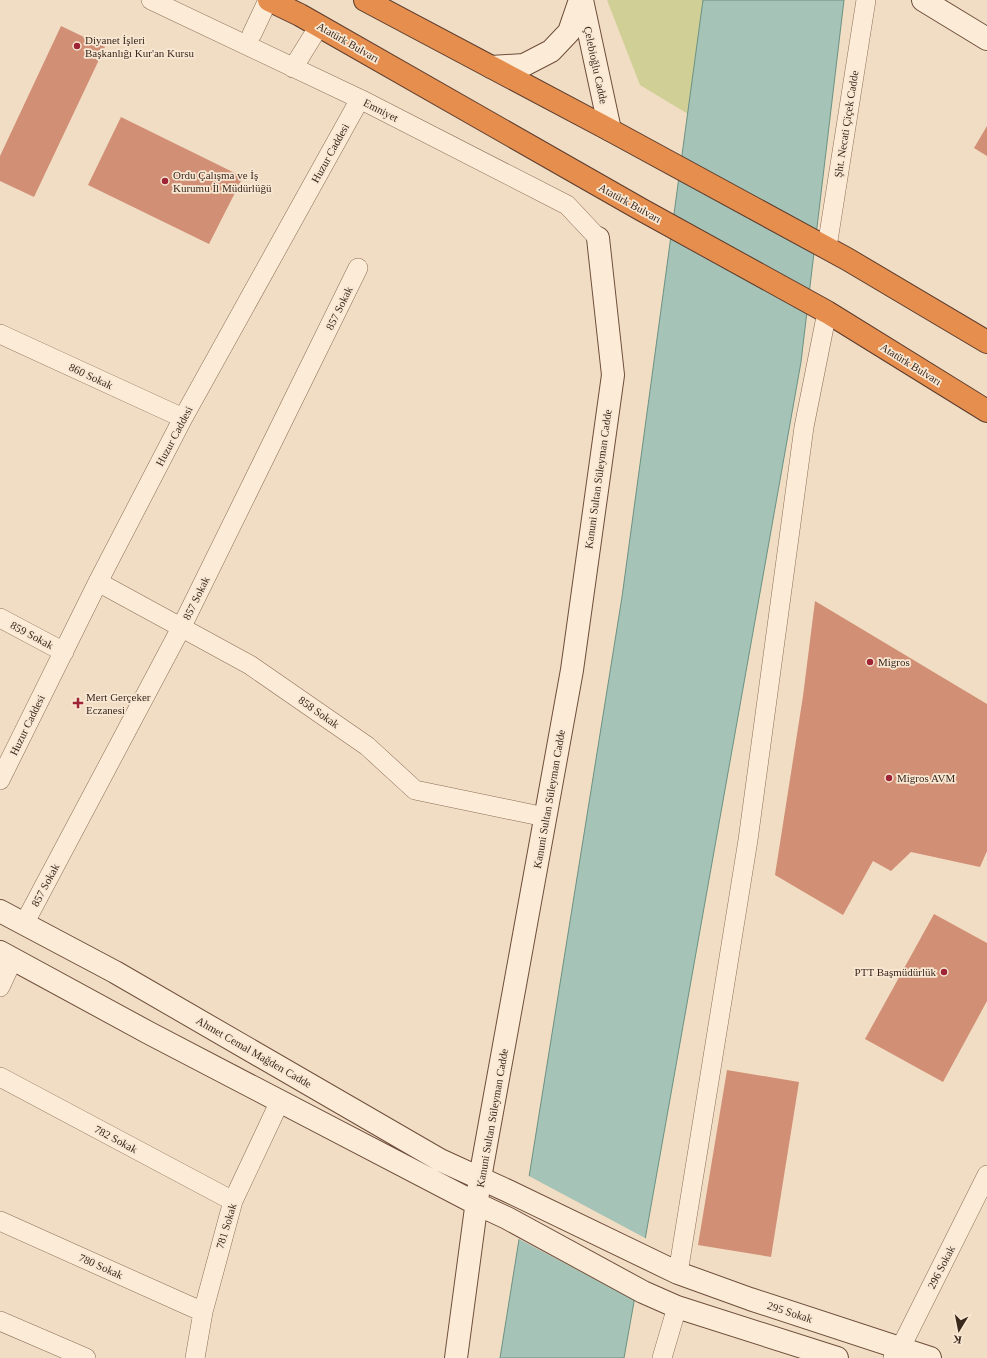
<svg xmlns="http://www.w3.org/2000/svg" width="987" height="1358" font-family="'Times New Roman',serif">
	<rect width="100%" height="100%" fill="#f1ddc3"/>
	<path fill="#d0cf96" d="M 607,0 L 703,0 L 688,114 L 640,85 Z"/>
	<path fill="#a5c3b6" stroke="#6b9283" d="M 703,0 L 844,0 L 801,362 L 624,1358 L 500,1358 L 622,597 Z"/>
	<path fill="#f1ddc3" d="M 527,1175 L 647,1239 L 636,1301 L 517,1238 Z"/>
	<path fill="#d18f76" d="M 61,26 L 105,47 L 34,197 L 0,181 L 0,156 Z
		M 121,117 L 243,177 L 209,244 L 88,185 Z
		M 987,126 L 987,156 L 974,148 Z
		M 815,601 L 987,704 L 987,851 L 980,867 L 911,852 L 891,871 L 873,861 L 843,915 L 775,875 L 803,696 Z
		M 934,914 L 987,943 L 987,1001 L 943,1082 L 865,1039 Z
		M 727,1070 L 799,1082 L 771,1257 L 698,1245 Z"/>
	<g fill="none" stroke-linecap="round" stroke-linejoin="round">
		<defs>
			<path id="street" d="M 151,0 L 360,99 L 567,205 L 598,238
				M 252,34 L 268,0
				M 293,68 L 319,26
				M 827,247 L 866,0
				M 0,334 L 183,418
				M 98,582 L 250,665 L 367,746 L 415,790 L 545,817
				M 0,618 L 64,652
				M 0,780 L 98,582 L 183,418 L 360,99
				M 24,924 L 181,628 L 358,268
				M 0,987 L 13,959
				M 0,1077 L 233,1201
				M 0,1221 L 203,1312
				M 678,1273 L 748,840 L 804,427 L 827,312
				M 0,1321 L 86,1358
				M 195,1358 L 203,1312 L 233,1201 L 280,1101
				M 662,1358 L 677,1307
				M 893,1358 L 901,1347 L 987,1175"/>
			<path id="secondary" d="M 582,0 L 610,130
				M 923,0 L 987,39
				M 491,67 L 524,65 L 551,51 L 569,32 L 580,0
				M 0,911 L 115,972 L 440,1160 L 508,1191 L 678,1273 L 750,1299 L 930,1358
				M 0,952 L 149,1033 L 477,1204 L 507,1218 L 643,1292 L 677,1307 L 837,1358
				M 456,1358 L 480,1178 L 572,670 L 613,375 L 598,238"/>
			<path id="highway" d="M 269,0 L 300,15 L 642,210 L 827,312 L 987,411
				M 365,0 L 610,130 L 847,259 L 987,342"/>
		</defs>
		<use href="#street" stroke="#8c6d58" stroke-width="20"/>
		<use href="#secondary" stroke="#6e4e3b" stroke-width="24"/>
		<use href="#highway" stroke="#5a3b2d" stroke-width="24"/>
		<use href="#street" stroke="#fbebd7" stroke-width="19"/>
		<use href="#secondary" stroke="#fbebd7" stroke-width="22"/>
		<use href="#highway" stroke="#e58e4e" stroke-width="22"/>
	</g>
	<g fill="#9f2436" stroke="#f8e8d3" stroke-width="1.5">
		<circle cx="77" cy="46" r="4"/>
		<circle cx="165" cy="181" r="4"/>
		<circle cx="870" cy="662" r="4"/>
		<path d="M76 697h4v4h4v4h-4v4h-4v-4h-4v-4h4z"/>
		<circle cx="889" cy="778" r="4"/>
		<circle cx="944" cy="972" r="4"/>
	</g>
	<g text-anchor="middle" dominant-baseline="central" stroke-width="3.5" stroke-linejoin="round" paint-order="stroke">
		<g font-size="11" fill="#3b281d" stroke="#f8e8d3" text-anchor="start">
			<text x="85" y="40">Diyanet İşleri<tspan x="85" dy="13">Başkanlığı Kur'an Kursu</tspan></text>
			<text x="173" y="175">Ordu Çalışma ve İş<tspan x="173" dy="13">Kurumu İl Müdürlüğü</tspan></text>
			<text x="878" y="662">Migros</text>
			<text x="86" y="697">Mert Gerçeker<tspan x="86" dy="13">Eczanesi</tspan></text>
			<text x="897" y="778">Migros AVM</text>
			<text x="936" y="972" text-anchor="end">PTT Başmüdürlük</text>
		</g>
		<g font-size="11" fill="#3b281d" stroke="#f8e8d3">
			<text transform="translate(348 42) rotate(30)">Atatürk Bulvarı</text>
			<text transform="translate(596 65) rotate(78)">Çelebioğlu Cadde</text>
			<text transform="translate(381 110) rotate(27)">Emniyet</text>
			<text transform="translate(846 124) rotate(-81)">Şht. Necati Çiçek Cadde</text>
			<text transform="translate(330 153) rotate(-61)">Huzur Caddesi</text>
			<text transform="translate(630 203) rotate(29)">Atatürk Bulvarı</text>
			<text transform="translate(339 308) rotate(-64)">857 Sokak</text>
			<text transform="translate(911 364) rotate(32)">Atatürk Bulvarı</text>
			<text transform="translate(91 376) rotate(25)">860 Sokak</text>
			<text transform="translate(174 436) rotate(-62)">Huzur Caddesi</text>
			<text transform="translate(598 479) rotate(-82)">Kanuni Sultan Süleyman Cadde</text>
			<text transform="translate(196 598) rotate(-64)">857 Sokak</text>
			<text transform="translate(32 635) rotate(28)">859 Sokak</text>
			<text transform="translate(319 712) rotate(35)">858 Sokak</text>
			<text transform="translate(27 725) rotate(-64)">Huzur Caddesi</text>
			<text transform="translate(549 799) rotate(-80)">Kanuni Sultan Süleyman Cadde</text>
			<text transform="translate(45 885) rotate(-62)">857 Sokak</text>
			<text transform="translate(254 1052) rotate(30)">Ahmet Cemal Mağden Cadde</text>
			<text transform="translate(492 1118) rotate(-80)">Kanuni Sultan Süleyman Cadde</text>
			<text transform="translate(116 1139) rotate(28)">782 Sokak</text>
			<text transform="translate(226 1226) rotate(-73)">781 Sokak</text>
			<text transform="translate(101 1266) rotate(24)">780 Sokak</text>
			<text transform="translate(941 1267) rotate(-63)">296 Sokak</text>
			<text transform="translate(790 1312) rotate(18)">295 Sokak</text>
		</g>
	</g>
	<g transform="translate(959 1330) rotate(190)" stroke="#f8e8d3" stroke-width="3" paint-order="stroke">
	<path d="M0-3L7 15L0 10L-7 15Z" fill="#3b281d"/>
	<text y="-6" font-size="11" font-weight="bold" text-anchor="middle" fill="#3b281d">K</text>
	</g>
</svg>
